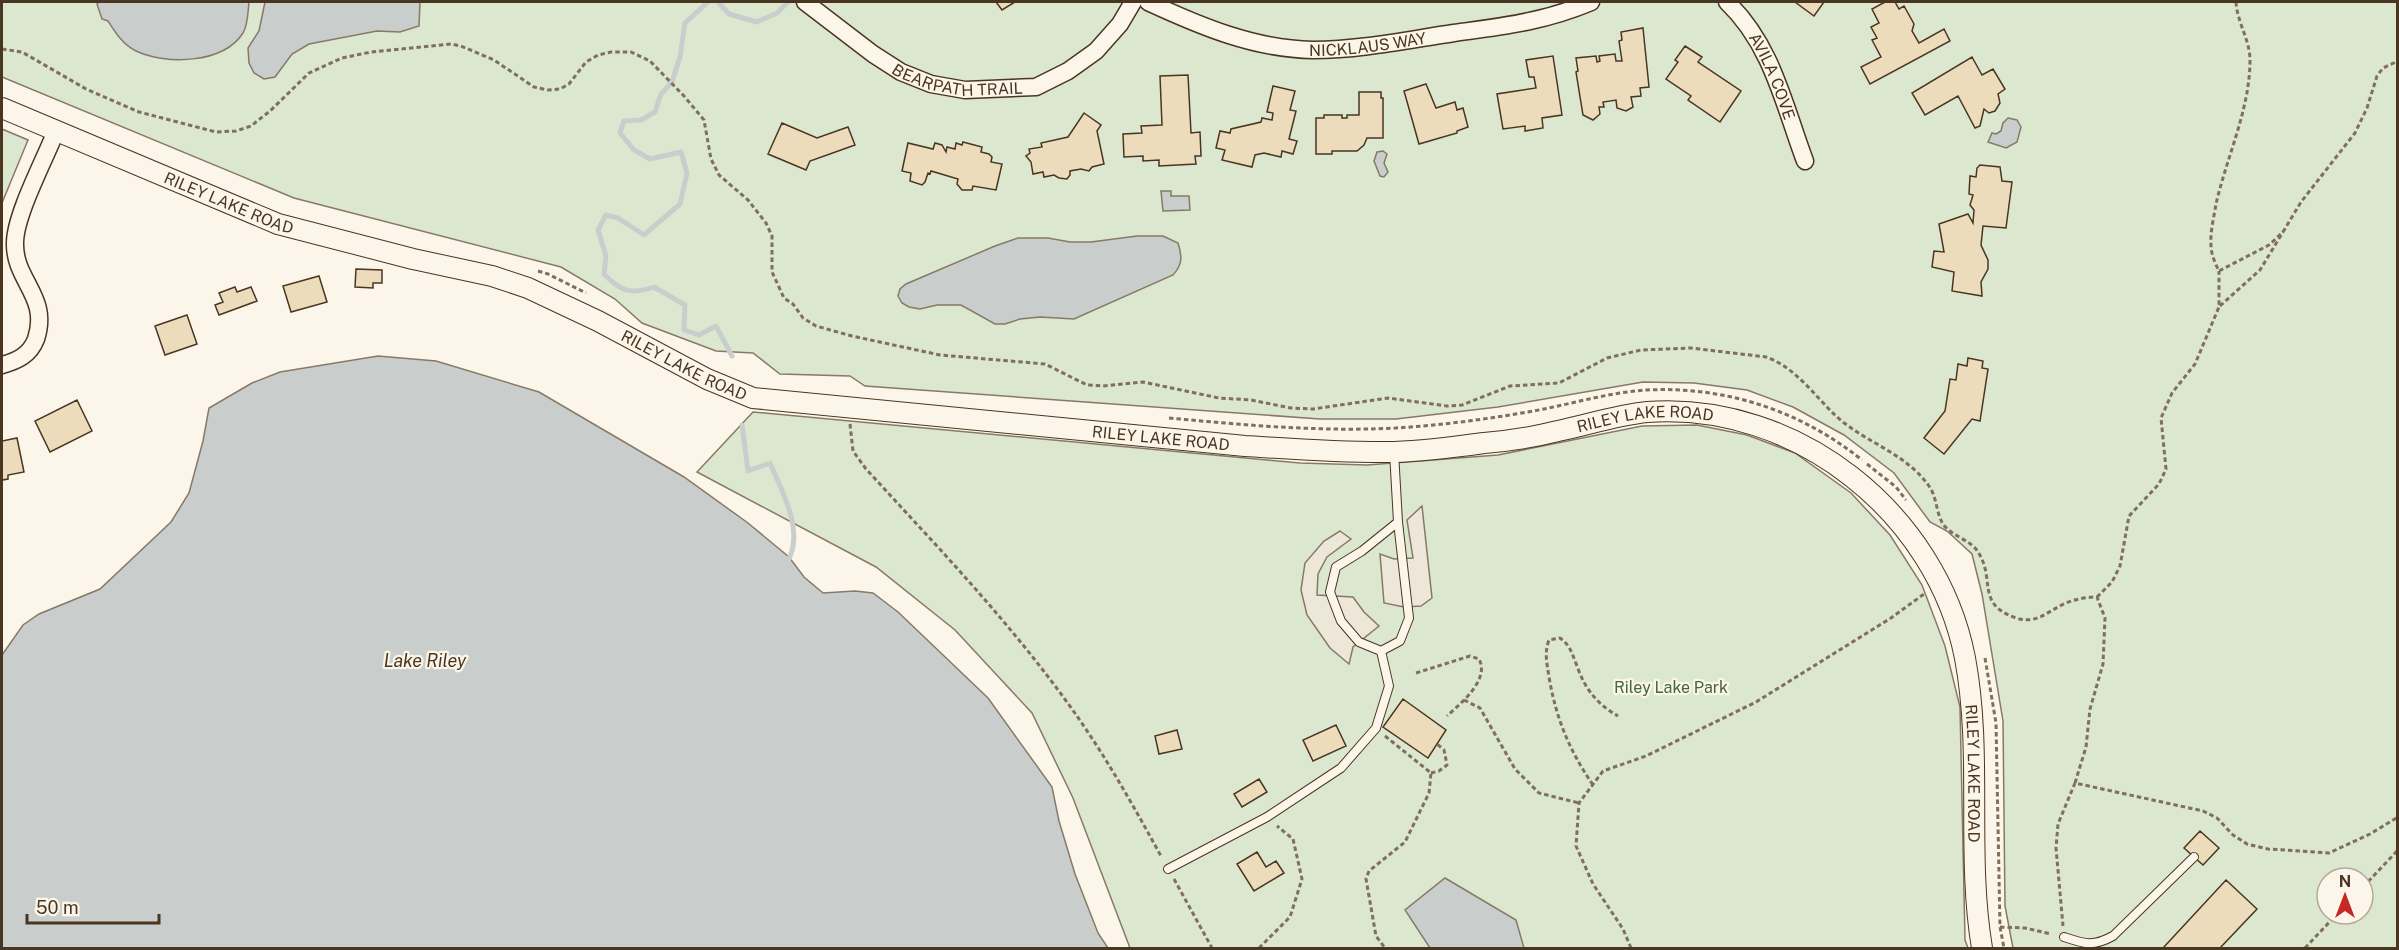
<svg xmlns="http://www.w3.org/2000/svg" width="2399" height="950" font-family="'Public Sans',sans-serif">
	<rect width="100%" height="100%" fill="#fbf6e9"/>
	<path fill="#dce7d0" stroke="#887966" stroke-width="1.5" fill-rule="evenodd" d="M 2,2 L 2397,2 L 2397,948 L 2013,948 L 2005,906 L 2003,721 L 1982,594 L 1972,554 L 1947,531 L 1930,522 L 1894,473 L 1844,435 L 1793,407 L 1747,390 L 1694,383 L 1643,382 L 1498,407 L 1396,419 L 1320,419 L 865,386 L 850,376 L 780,374 L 753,353 L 716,351 L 642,323 L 615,299 L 561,267 L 294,198 L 2,77 ZM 2327,878 L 2363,878 L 2363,914 L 2327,914 Z
		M 2,129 L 28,140 L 2,203 Z
		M 753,412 L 1300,463 L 1367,465 L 1498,455 L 1642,426 L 1697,425 L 1747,435 L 1795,453 L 1851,493 L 1890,535 L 1922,585 L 1945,646 L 1960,707 L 1965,940 L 1968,948 L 1130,948 L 1073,798 L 1032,713 L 955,630 L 876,567 L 697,472 Z"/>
	<path fill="#ede7d9" stroke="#887966" stroke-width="1.5" d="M 1422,506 L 1432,598 L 1421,606 L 1404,607 L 1384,603 L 1380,554 L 1394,559 L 1413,558 L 1407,520 Z
		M 1340,531 L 1351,539 L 1327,557 L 1318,574 L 1317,595 L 1353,597 L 1364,612 L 1379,626 L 1353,647 L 1349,664 L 1330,648 L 1307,615 L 1301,590 L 1305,563 L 1324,541 Z"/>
	<path fill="#c9cecd" stroke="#887966" stroke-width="1.5" d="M 99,2 L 249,2 C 248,11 248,25 243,33 C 223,64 166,65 136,51 C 123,45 115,32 108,21 L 102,19 L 97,4 Z
		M 265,2 L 420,2 L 419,26 L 400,32 L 377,31 L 309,44 L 292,54 L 275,77 L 264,79 L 254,73 L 249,63 L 248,48 L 259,31 Z
		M 2008,118 L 2017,120 L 2021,127 L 2017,142 L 2006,148 L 1988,142 L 1992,133 L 1996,134 L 2001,131 L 2003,123 Z
		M 1383,151 L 1387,154 L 1384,163 L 1388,172 L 1384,177 L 1380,176 L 1374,161 L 1377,152 Z
		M 1161,191 L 1171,191 L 1171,196 L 1189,196 L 1190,210 L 1163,211 Z
		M 1137,236 L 1163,236 L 1178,243 C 1182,256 1183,264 1173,275 L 1074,319 L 1040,317 L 1020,319 L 1005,324 L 995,324 L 961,305 L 937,305 L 920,309 L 909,307 L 902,303 L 898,296 L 900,289 L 906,284 L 995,246 L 1018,238 L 1048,238 L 1070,242 L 1091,242 Z
		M 378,356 L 436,361 L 539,392 L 684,477 L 748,523 L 789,557 L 804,577 L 823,593 L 855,591 L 873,593 L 898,612 L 988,698 L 1052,787 L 1059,821 L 1075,874 L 1098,933 L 1108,948 L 2,948 L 2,655 L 23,625 L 39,614 L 100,589 L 171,522 L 189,493 L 203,441 L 209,408 L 252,383 L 280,372 Z
		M 1445,878 L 1516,920 L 1524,948 L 1430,948 L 1405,910 Z"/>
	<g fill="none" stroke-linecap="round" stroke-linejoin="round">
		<path stroke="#c9cecd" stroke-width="5" d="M 708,2 L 685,23 L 680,57 L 672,82 L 661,94 L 655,112 L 641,120 L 624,121 L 620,133 L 634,150 L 650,159 L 681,152 L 687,173 L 680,204 L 644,235 L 618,218 L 606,215 L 598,230 L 606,256 L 604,274 C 620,291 631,295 654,287 L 685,305 L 684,330 L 699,335 L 716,326 L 732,356
			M 718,2 L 729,14 L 757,22 L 777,13 L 788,2
			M 742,425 L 748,471 L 770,463 C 783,493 806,534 786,564"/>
	</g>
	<path fill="#ecdcbc" stroke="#4a3520" stroke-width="1.5" d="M 996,2 L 1015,2 L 1002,10 Z
		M 1795,2 L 1824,2 L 1814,16 Z
		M 1885,2 L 1895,2 L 1899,9 L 1904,6 L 1914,24 L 1912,31 L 1919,43 L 1944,29 L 1950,41 L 1870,84 L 1861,67 L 1881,57 L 1872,40 L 1877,38 L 1871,27 L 1879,23 L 1872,9 Z
		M 1643,28 L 1649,87 L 1640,88 L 1641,96 L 1631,97 L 1633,107 L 1626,111 L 1617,108 L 1616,100 L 1603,102 L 1604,107 L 1599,107 L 1600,114 L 1593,120 L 1583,115 L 1576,72 L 1578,71 L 1576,58 L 1596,56 L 1597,62 L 1600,61 L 1599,56 L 1615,54 L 1616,61 L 1622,61 L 1619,41 L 1622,40 L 1621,32 Z
		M 1685,46 L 1702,57 L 1698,62 L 1741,91 L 1720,122 L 1688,100 L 1691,96 L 1666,79 L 1678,62 L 1675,60 Z
		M 1553,56 L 1562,115 L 1542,118 L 1543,128 L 1525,131 L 1525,126 L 1503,129 L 1497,94 L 1536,88 L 1534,77 L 1529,77 L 1526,60 Z
		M 1972,57 L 1982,75 L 1993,69 L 2005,89 L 1998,94 L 2000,103 L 1995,111 L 1989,113 L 1984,109 L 1980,126 L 1975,128 L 1958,96 L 1925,115 L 1912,93 Z
		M 1188,75 L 1191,133 L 1200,132 L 1201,156 L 1195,156 L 1196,164 L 1159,166 L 1159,160 L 1143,161 L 1143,156 L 1124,157 L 1123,134 L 1142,133 L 1141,126 L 1162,125 L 1160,76 Z
		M 1426,84 L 1436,108 L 1455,102 L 1457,110 L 1463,108 L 1468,127 L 1457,131 L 1457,133 L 1419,144 L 1404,91 Z
		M 1273,86 L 1295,91 L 1290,110 L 1296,111 L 1289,139 L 1297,141 L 1293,154 L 1282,151 L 1281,157 L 1264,153 L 1255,155 L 1252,167 L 1222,160 L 1225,150 L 1216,148 L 1220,131 L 1230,133 L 1231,129 L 1261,122 L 1262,118 L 1272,120 L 1273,113 L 1267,112 Z
		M 1359,92 L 1381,92 L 1381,98 L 1383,98 L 1383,138 L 1367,138 L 1364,145 L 1357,151 L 1332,151 L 1332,154 L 1316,154 L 1316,118 L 1324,118 L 1324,115 L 1342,115 L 1342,118 L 1347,118 L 1347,115 L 1359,115 Z
		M 1084,113 L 1101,125 L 1097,131 L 1104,164 L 1092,167 L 1089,171 L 1081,169 L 1070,171 L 1070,175 L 1067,179 L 1059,178 L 1054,175 L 1044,177 L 1043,172 L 1033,174 L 1031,162 L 1026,156 L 1030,153 L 1029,149 L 1042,147 L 1041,143 L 1068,137 Z
		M 782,123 L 817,138 L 848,127 L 855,145 L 810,161 L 806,170 L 768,154 Z
		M 963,142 L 982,147 L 981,152 L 989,154 L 992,157 L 991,162 L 1002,164 L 996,190 L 973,186 L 972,190 L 962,190 L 957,184 L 958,179 L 931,171 L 930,174 L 928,173 L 925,182 L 922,185 L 910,181 L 911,173 L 902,171 L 908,143 L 933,149 L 935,143 L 942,145 L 946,152 L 947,147 L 955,149 L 956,143 L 962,145 Z
		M 1980,165 L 2000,167 L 2002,181 L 2012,182 L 2006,228 L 1983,226 L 1981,245 L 1988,260 L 1988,269 L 1981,282 L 1982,296 L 1952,291 L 1954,272 L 1932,267 L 1934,251 L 1944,252 L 1939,224 L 1968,214 L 1973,223 L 1974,210 L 1970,205 L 1973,195 L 1969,194 L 1970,176 L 1976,177 L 1977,168 Z
		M 356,269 L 382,270 L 382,283 L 373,283 L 373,288 L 355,287 Z
		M 319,276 L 327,302 L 291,312 L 283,286 Z
		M 235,287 L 237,292 L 251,287 L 257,301 L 219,315 L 215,305 L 223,302 L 219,293 Z
		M 187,315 L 197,344 L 165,355 L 155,326 Z
		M 1968,358 L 1983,361 L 1982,368 L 1988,369 L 1980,421 L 1972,419 L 1944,454 L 1924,438 L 1945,411 L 1950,379 L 1956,380 L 1958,364 L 1967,366 Z
		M 77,400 L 92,431 L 50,452 L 35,421 Z
		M 17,438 L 24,472 L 8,475 L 8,479 L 2,480 L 2,441 Z
		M 1403,699 L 1446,730 L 1428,758 L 1383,727 Z
		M 1336,725 L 1346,746 L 1313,761 L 1303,740 Z
		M 1177,730 L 1182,749 L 1159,754 L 1155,736 Z
		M 1259,779 L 1267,792 L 1242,807 L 1234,794 Z
		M 2200,831 L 2219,848 L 2203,865 L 2184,848 Z
		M 1257,852 L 1266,867 L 1276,861 L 1284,873 L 1254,891 L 1237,864 Z
		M 2226,880 L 2257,909 L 2220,948 L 2163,948 Z"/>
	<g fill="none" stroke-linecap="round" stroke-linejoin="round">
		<defs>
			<path id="service" d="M 1394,452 L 1398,522 L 1362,551 L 1336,567 L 1330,592 L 1341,621 L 1359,642 L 1381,651 L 1400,641 L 1409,618 L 1398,522
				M 1168,869 L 1267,817 L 1341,768 L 1376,728 L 1389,686 L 1381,651
				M 2064,937 C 2085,944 2093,947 2113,936 L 2194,857"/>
			<g id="minor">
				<path id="s1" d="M 805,2 L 873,54 L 901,72 L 931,84 L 965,90 L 1036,87 L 1068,71 L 1096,51 L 1120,24 L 1133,2"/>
				<path id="s2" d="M 1148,2 C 1200,26 1254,49 1313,50 C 1360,50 1407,40 1454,33 C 1504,26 1543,22 1591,2"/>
				<path id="s3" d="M 1727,2 C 1772,45 1784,105 1805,161"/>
				<path d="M 2,365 C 17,361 30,355 36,339 C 50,296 14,281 15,243 C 15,215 45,159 56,131"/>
			</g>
			<g id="tertiary">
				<path id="s4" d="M 2,108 L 278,224 L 413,259 L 492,276 L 528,288 L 598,321 L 707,379 L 753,398 L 1245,446 C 1294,449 1344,453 1394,452 C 1424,451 1455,447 1484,443 C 1509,441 1534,437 1558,431 C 1587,425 1617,415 1647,412 C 1796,401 1937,513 1965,658 C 1983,754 1966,853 1982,948"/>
			</g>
		</defs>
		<use href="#service" stroke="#4a3520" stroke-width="10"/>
		<use href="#minor" stroke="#4a3520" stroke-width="19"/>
		<use href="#tertiary" stroke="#4a3520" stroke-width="22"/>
		<path stroke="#7f6f5c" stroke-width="3" stroke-dasharray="4.5 3" stroke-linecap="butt" d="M 2236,2 C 2237,22 2250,40 2250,60 C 2250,109 2227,156 2216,204 C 2214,217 2210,232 2211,245 C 2211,254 2215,263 2219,271 L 2269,245 L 2283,232 L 2301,202 L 2355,133 L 2367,108 L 2377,76 L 2383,68 L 2398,61
			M 2,49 L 22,52 L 86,89 L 139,112 L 216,132 L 236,131 L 251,126 L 270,111 L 309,73 L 342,58 L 371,52 L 451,44 L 461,46 L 494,60 L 534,87 L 548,90 L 560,89 L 569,84 L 586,62 L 598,55 L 611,52 L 631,52 L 650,61 L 684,96 L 704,120 L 711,159 L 719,175 L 748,200 L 766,223 L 772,236 L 772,272 L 784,298 L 793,304 L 803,318 L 816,326 L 852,336 L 940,355 L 1045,364 L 1087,385 L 1103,386 L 1143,382 L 1219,398 L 1251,400 L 1291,408 L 1313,409 L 1388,398 L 1447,406 L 1462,405 L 1510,386 L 1559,383 L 1607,358 L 1641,350 L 1691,348 L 1766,357 C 1795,367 1814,395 1835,415 C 1863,442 1905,452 1929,486 C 1937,497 1936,513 1943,524 C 1951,536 1971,540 1978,552 C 1996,579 1975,604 2016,618 C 2037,625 2049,610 2066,603 C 2076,599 2087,597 2097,597 L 2105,618 L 2103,664 L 2090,709 L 2086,747 L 2075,783
			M 538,271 L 548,274 L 586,293
			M 2220,306 L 2260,270 L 2283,232
			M 1169,418 C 1244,425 1320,432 1396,428 C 1445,425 1496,418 1544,409 C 1578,402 1613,392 1647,390 C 1726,386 1801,411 1862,460
			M 850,424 L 853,451 L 866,469 C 934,543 1004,616 1064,698 C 1101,748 1132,803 1162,858
			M 1867,464 L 1896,487 L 1906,500
			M 2097,597 L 2112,582 L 2120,566 L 2129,516 L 2159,484 L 2166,469 L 2161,418 L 2172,393 L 2195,364 L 2219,307 L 2219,271
			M 1985,658 L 1996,723 L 2000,927 L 2004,948
			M 1416,673 L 1470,656 L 1479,659 C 1490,680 1461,703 1447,716
			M 1464,700 L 1480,708 L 1515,769 L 1539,793 L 1579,803
			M 1385,736 L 1431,773 L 1429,793 L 1405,842 L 1369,871 L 1366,879 L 1376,936 L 1385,948
			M 1431,773 L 1439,771 L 1447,765 L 1444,750 L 1437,744
			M 1593,785 C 1569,750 1556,718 1549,677 C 1547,663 1544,653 1549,640 L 1560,638 C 1571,646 1572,654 1577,666 C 1585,689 1597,704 1618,716
			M 1174,879 L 1212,948
			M 2363,887 L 2398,850
			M 2063,926 L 2056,848 L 2058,824 L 2075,783 L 2203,811 L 2217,818 L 2233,835 L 2247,844 L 2268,849 L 2329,853 L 2370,834 L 2398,817
			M 2000,927 L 2025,928 L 2051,934
			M 1259,948 L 1290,917 L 1302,879 L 1293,839 L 1277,826
			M 1631,948 L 1623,929 L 1593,884 L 1576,846 L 1579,803 L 1603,771 L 1646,756 L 1756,702 L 1891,618 L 1924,594
			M 2305,948 L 2337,914"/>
		<use href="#service" stroke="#fbf6e9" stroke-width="8"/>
		<use href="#minor" stroke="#fbf6e9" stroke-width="16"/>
		<use href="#tertiary" stroke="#fbf6e9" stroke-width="20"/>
	</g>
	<g text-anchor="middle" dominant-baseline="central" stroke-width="4.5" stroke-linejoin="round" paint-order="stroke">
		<g font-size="16" fill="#4a3520" stroke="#fbf6e9">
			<text stroke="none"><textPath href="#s2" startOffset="228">NICKLAUS WAY</textPath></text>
			<text stroke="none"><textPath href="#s1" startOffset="177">BEARPATH TRAIL</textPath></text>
			<text stroke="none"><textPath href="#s3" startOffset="88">AVILA COVE</textPath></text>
			<text stroke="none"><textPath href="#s4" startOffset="246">RILEY LAKE ROAD</textPath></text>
			<text stroke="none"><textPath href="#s4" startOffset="732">RILEY LAKE ROAD</textPath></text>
			<text stroke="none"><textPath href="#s4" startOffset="1706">RILEY LAKE ROAD</textPath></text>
			<text stroke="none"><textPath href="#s4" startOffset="1218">RILEY LAKE ROAD</textPath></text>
			<text stroke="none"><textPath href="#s4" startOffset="2262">RILEY LAKE ROAD</textPath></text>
		</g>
		<g font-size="16" fill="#436837" stroke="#fbf6e9">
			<text x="1671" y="687">Riley Lake Park</text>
		</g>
		<g font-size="18" font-style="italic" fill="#4a3520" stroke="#fbf6e9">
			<text x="425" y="660">Lake Riley</text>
		</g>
	</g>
	<rect width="2399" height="950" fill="none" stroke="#4a3520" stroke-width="6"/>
	<g transform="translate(2345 896)"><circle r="28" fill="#fbf6e9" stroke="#b4a999" stroke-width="1.5"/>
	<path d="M0-4.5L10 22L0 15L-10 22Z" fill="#c62828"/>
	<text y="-9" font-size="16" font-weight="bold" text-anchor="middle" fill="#4a3520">N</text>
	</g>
	<path d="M27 914v9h132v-9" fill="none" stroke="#4a3520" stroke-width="3"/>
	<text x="36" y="914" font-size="18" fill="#4a3520" stroke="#fbf6e9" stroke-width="4.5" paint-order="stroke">50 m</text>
</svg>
